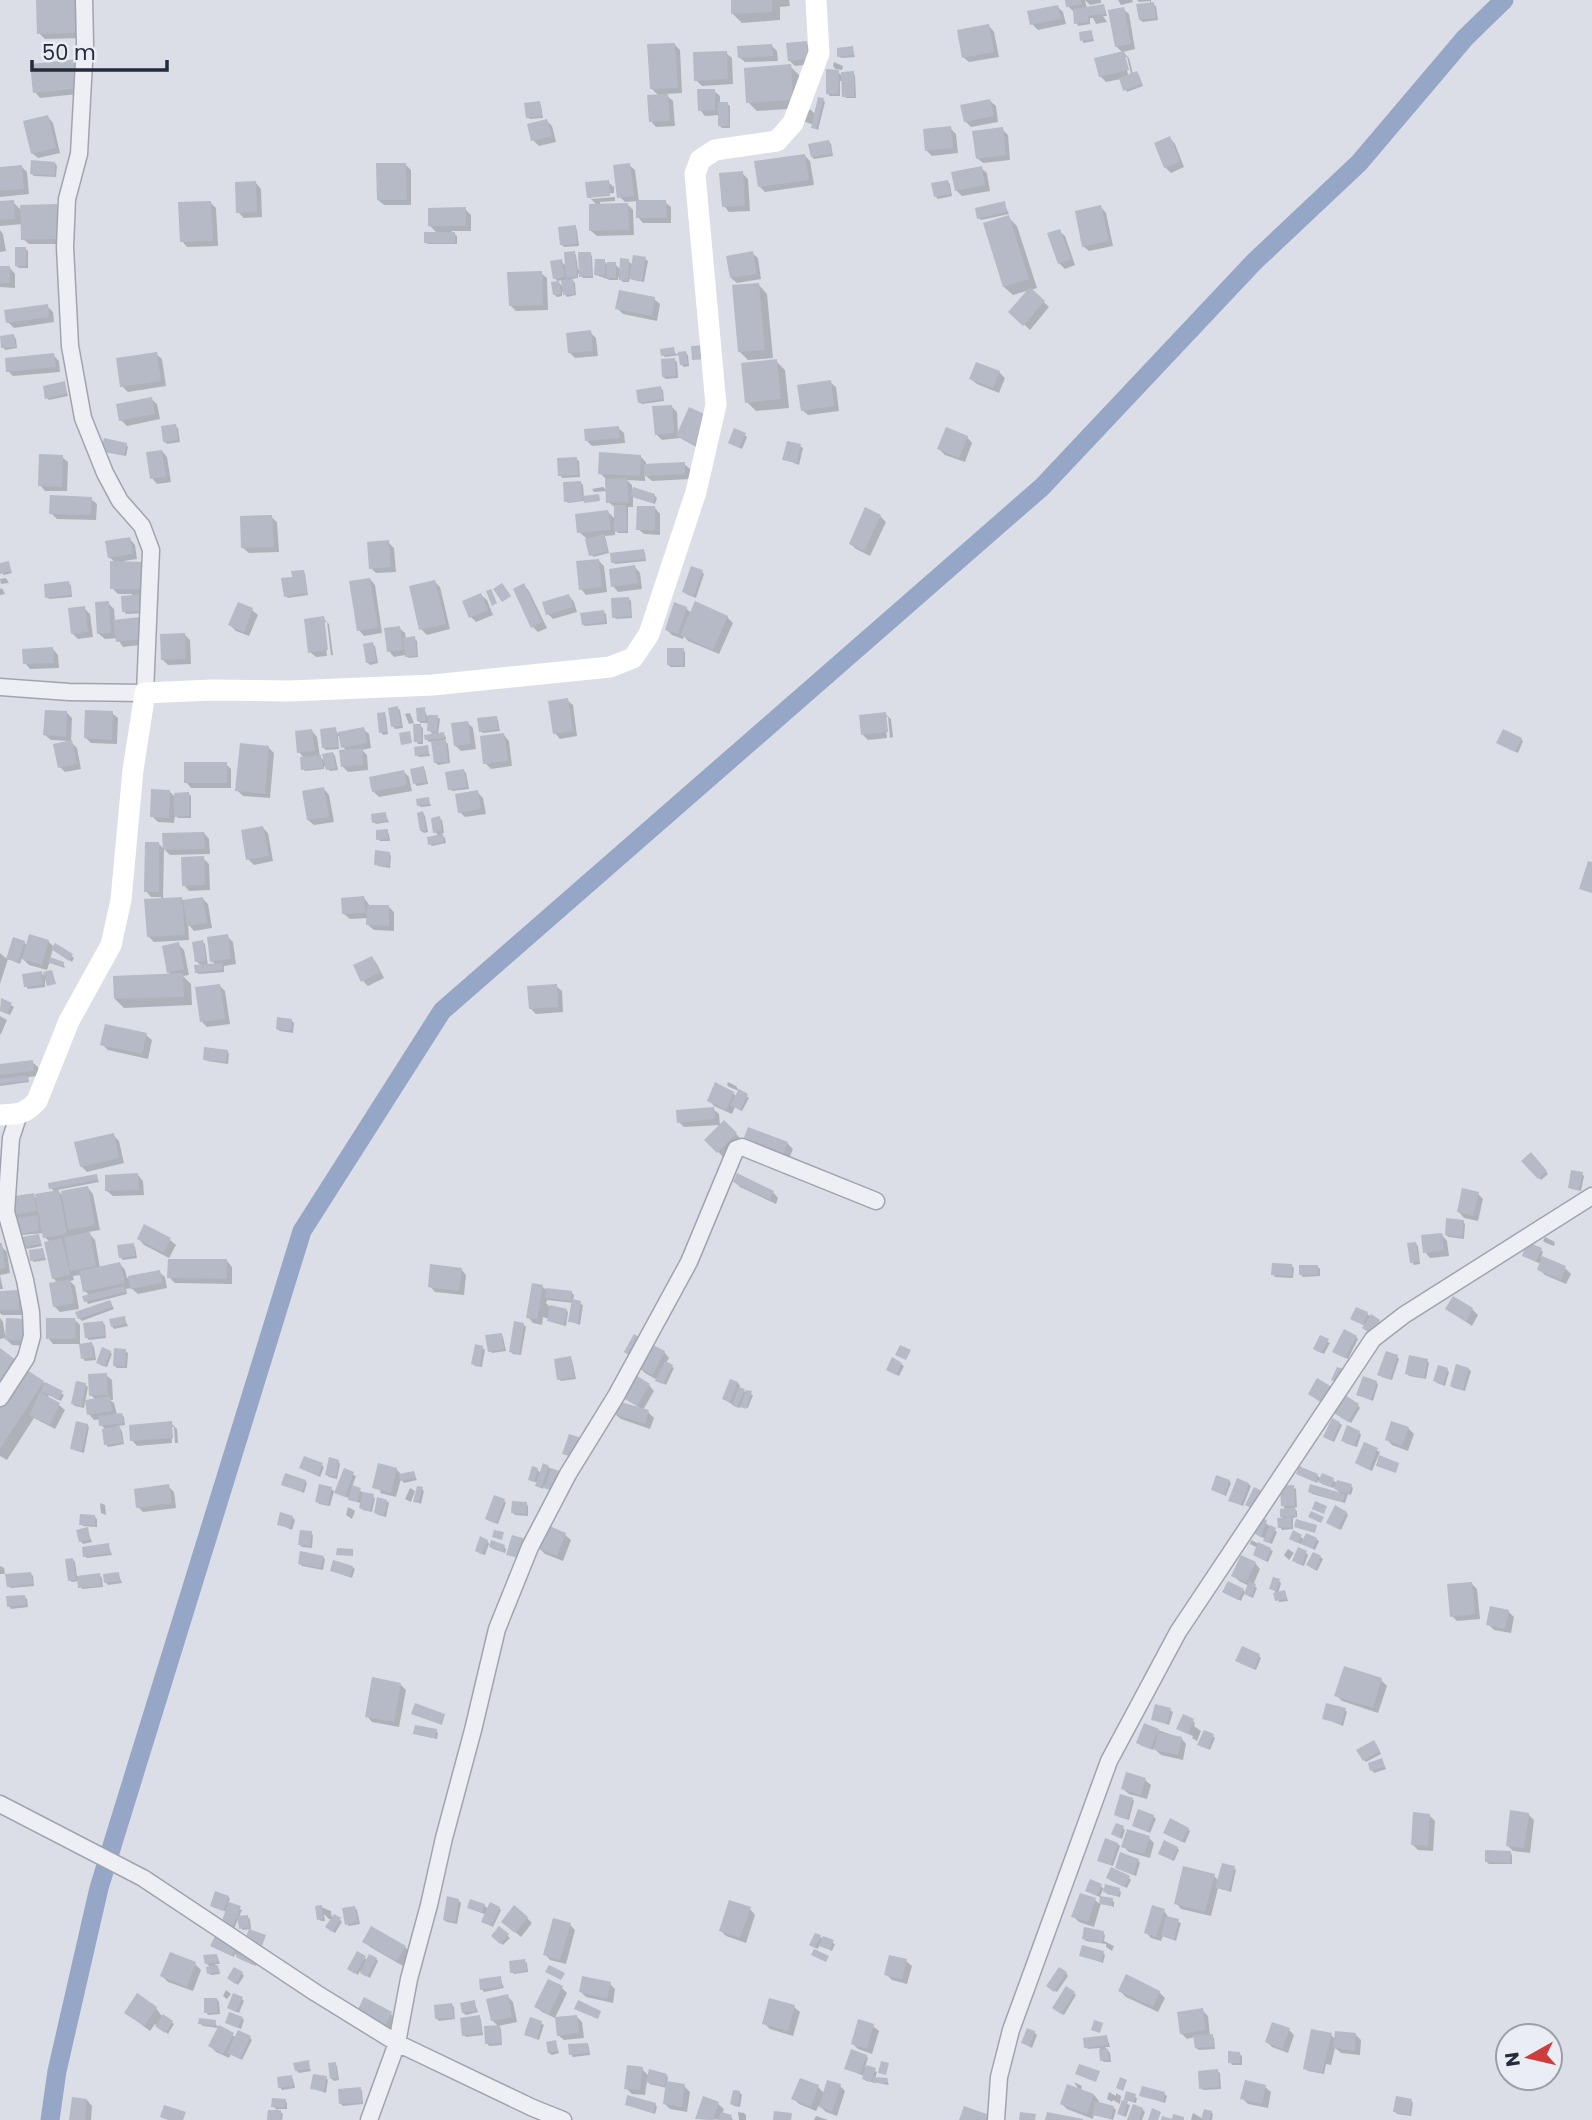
<svg xmlns="http://www.w3.org/2000/svg" width="1592" height="2120" font-family="Poppins,sans-serif">
	<rect width="100%" height="100%" fill="#dbdee6"/>
	<path fill="#0003" fill-rule="evenodd" d="M 75,0 L 80,5 L 81,38 L 45,39 L 39,33 Z
		M 732,0 L 789,0 L 790,6 L 780,7 L 780,20 L 742,23 L 733,14 Z
		M 1067,0 L 1101,0 L 1101,3 L 1090,5 L 1085,0 L 1087,9 L 1104,6 L 1107,16 L 1103,16 L 1107,22 L 1096,24 L 1093,18 L 1090,18 L 1090,24 L 1078,26 L 1073,11 L 1068,6 Z
		M 1118,0 L 1132,0 L 1133,2 L 1121,5 Z
		M 1137,0 L 1151,0 L 1151,4 L 1156,6 L 1158,20 L 1143,22 L 1140,20 L 1150,4 L 1150,1 L 1139,2 Z
		M 1058,7 L 1063,12 L 1066,24 L 1038,30 L 1032,24 Z
		M 1123,9 L 1129,14 L 1135,49 L 1123,52 L 1129,58 L 1133,74 L 1137,73 L 1139,75 L 1143,86 L 1127,92 L 1121,79 L 1106,82 L 1100,76 L 1123,53 L 1116,46 ZM 1124,57 L 1127,57 L 1132,78 L 1129,79 Z
		M 989,26 L 994,32 L 999,57 L 969,62 L 963,57 Z
		M 1091,32 L 1094,41 L 1084,43 L 1082,41 Z
		M 806,43 L 812,49 L 813,64 L 795,66 L 789,60 Z
		M 675,45 L 680,50 L 682,93 L 665,94 L 673,101 L 675,126 L 656,127 L 651,121 L 659,96 L 651,88 Z
		M 772,46 L 777,51 L 778,61 L 745,62 L 739,57 Z
		M 852,48 L 855,57 L 841,58 L 839,56 Z
		M 726,53 L 732,58 L 733,84 L 702,86 L 696,80 Z
		M 834,62 L 843,66 L 842,70 L 835,69 L 843,77 L 853,73 L 855,75 L 856,98 L 846,98 L 844,96 L 843,81 L 840,81 L 840,96 L 830,96 L 827,93 L 838,72 L 833,66 Z
		M 790,66 L 799,75 L 801,108 L 757,111 L 748,102 Z
		M 84,67 L 87,93 L 40,98 L 35,92 Z
		M 714,91 L 720,96 L 720,104 L 727,104 L 730,106 L 730,128 L 722,128 L 720,126 L 720,115 L 705,116 L 700,110 Z
		M 823,100 L 825,102 L 818,130 L 813,127 L 814,125 L 803,121 L 805,109 L 811,110 L 816,115 Z
		M 990,101 L 996,106 L 998,122 L 971,127 L 965,121 Z
		M 539,103 L 541,105 L 543,118 L 530,119 L 527,117 Z
		M 48,117 L 53,123 L 60,153 L 38,158 L 32,153 Z
		M 547,121 L 552,126 L 556,142 L 539,146 L 533,140 Z
		M 950,128 L 956,134 L 958,153 L 932,156 L 926,150 Z
		M 1002,129 L 1008,135 L 1010,160 L 983,163 L 977,158 Z
		M 1170,138 L 1175,144 L 1184,167 L 1171,173 L 1165,167 Z
		M 829,142 L 831,144 L 833,156 L 814,159 L 812,157 Z
		M 805,156 L 810,161 L 814,185 L 765,192 L 760,187 Z
		M 55,163 L 57,166 L 56,177 L 34,176 L 32,174 Z
		M 405,164 L 411,170 L 411,205 L 384,205 L 378,200 Z
		M 629,165 L 635,170 L 639,202 L 665,202 L 671,207 L 671,223 L 643,223 L 638,217 L 638,201 L 625,202 L 633,210 L 634,235 L 597,236 L 591,231 L 597,205 L 589,197 L 608,182 L 614,187 L 614,193 L 591,196 L 591,199 L 615,197 L 615,201 L 600,202 L 600,205 L 627,204 L 619,196 Z
		M 22,167 L 27,172 L 29,194 L 0,197 L 0,169 Z
		M 981,168 L 987,173 L 990,191 L 962,196 L 956,190 Z
		M 742,173 L 748,179 L 750,211 L 729,212 L 724,206 Z
		M 948,182 L 950,184 L 952,196 L 938,199 L 936,197 Z
		M 256,183 L 261,189 L 262,217 L 244,218 L 238,212 Z
		M 13,202 L 22,211 L 56,206 L 62,212 L 63,244 L 29,244 L 23,239 L 23,224 L 0,226 L 0,203 Z
		M 210,202 L 216,208 L 218,246 L 187,247 L 182,241 Z
		M 1004,203 L 1009,214 L 981,220 L 979,218 Z
		M 1101,207 L 1106,213 L 1113,246 L 1089,251 L 1083,246 Z
		M 465,209 L 471,215 L 471,231 L 451,231 L 457,236 L 457,244 L 428,244 L 425,242 L 438,234 L 430,226 Z
		M 1007,216 L 1017,226 L 1037,288 L 1031,290 L 1049,307 L 1030,330 L 1011,312 L 1030,290 L 1013,295 L 1004,287 Z
		M 575,227 L 577,230 L 579,246 L 564,247 L 561,244 Z
		M 0,230 L 3,234 L 6,251 L 0,252 Z
		M 1059,231 L 1065,236 L 1075,265 L 1065,269 L 1059,263 Z
		M 26,249 L 28,251 L 28,268 L 19,268 L 16,266 Z
		M 574,253 L 576,255 L 578,270 L 581,269 L 590,254 L 592,256 L 593,278 L 583,278 L 578,273 L 578,278 L 571,279 L 575,283 L 576,295 L 567,297 L 562,291 L 562,296 L 557,297 L 554,294 L 559,283 L 564,288 L 563,280 L 557,281 L 555,278 L 561,261 L 567,267 Z
		M 752,253 L 758,258 L 761,279 L 737,283 L 731,278 Z
		M 645,259 L 648,261 L 644,282 L 633,280 L 630,277 L 629,282 L 623,282 L 618,277 L 618,280 L 610,280 L 596,275 L 604,261 L 607,264 L 615,264 L 621,270 L 628,261 L 633,265 Z
		M 0,268 L 10,268 L 15,274 L 15,288 L 0,287 Z
		M 541,273 L 547,278 L 548,310 L 516,311 L 510,305 Z
		M 759,285 L 767,294 L 773,358 L 748,360 L 739,351 Z
		M 654,299 L 660,304 L 657,321 L 623,314 L 617,308 Z
		M 47,306 L 53,312 L 54,322 L 14,328 L 8,322 Z
		M 590,332 L 596,338 L 598,356 L 575,358 L 569,352 Z
		M 14,336 L 16,339 L 17,348 L 5,350 L 3,347 Z
		M 673,349 L 676,354 L 685,353 L 688,355 L 689,366 L 684,367 L 681,364 L 680,355 L 665,357 L 663,355 Z
		M 156,354 L 162,359 L 166,386 L 128,392 L 122,386 Z
		M 53,355 L 59,361 L 60,372 L 13,376 L 8,371 Z
		M 674,360 L 677,362 L 678,378 L 666,379 L 663,377 Z
		M 776,361 L 785,370 L 789,408 L 756,411 L 747,402 Z
		M 999,372 L 1005,378 L 999,393 L 977,384 L 971,379 Z
		M 830,382 L 836,387 L 839,411 L 808,415 L 802,410 Z
		M 64,383 L 68,396 L 49,400 L 47,398 Z
		M 660,388 L 663,390 L 664,401 L 642,404 L 639,402 Z
		M 151,399 L 157,404 L 160,419 L 127,426 L 121,420 Z
		M 671,406 L 677,412 L 678,435 L 690,409 L 704,451 L 680,438 L 662,440 L 656,434 Z
		M 175,426 L 178,428 L 180,442 L 167,444 L 164,441 Z
		M 618,428 L 624,433 L 625,443 L 592,446 L 587,441 Z
		M 745,435 L 747,437 L 742,449 L 730,443 Z
		M 967,437 L 972,443 L 965,462 L 945,455 L 939,449 Z
		M 126,444 L 128,447 L 126,456 L 105,452 L 103,449 Z
		M 800,446 L 803,448 L 799,465 L 784,459 Z
		M 162,451 L 167,457 L 171,482 L 157,484 L 152,478 Z
		M 640,456 L 646,462 L 646,465 L 684,464 L 690,469 L 690,479 L 652,481 L 645,475 L 645,481 L 627,480 L 632,485 L 632,489 L 655,496 L 657,498 L 655,504 L 633,497 L 633,507 L 628,507 L 628,533 L 618,533 L 615,529 L 615,535 L 605,536 L 609,553 L 593,557 L 586,538 L 579,532 L 608,512 L 616,520 L 616,508 L 608,502 L 606,479 L 600,473 Z
		M 62,457 L 68,462 L 67,491 L 45,491 L 40,485 Z
		M 576,459 L 579,461 L 580,477 L 562,478 L 560,475 Z
		M 581,483 L 583,485 L 584,498 L 598,496 L 600,499 L 568,503 L 566,501 Z
		M 603,487 L 607,491 L 594,492 L 592,489 Z
		M 91,499 L 97,504 L 96,520 L 57,519 L 51,513 Z
		M 655,508 L 660,514 L 660,535 L 644,534 L 638,529 Z
		M 880,516 L 886,522 L 870,556 L 856,549 L 851,544 Z
		M 271,517 L 277,522 L 279,552 L 249,553 L 243,548 Z
		M 130,539 L 135,545 L 137,559 L 124,561 L 124,563 L 152,594 L 139,594 L 144,599 L 145,613 L 126,614 L 124,611 L 132,594 L 118,594 L 112,588 L 116,563 L 109,557 Z
		M 388,542 L 394,548 L 396,572 L 376,573 L 371,568 Z
		M 643,551 L 645,553 L 646,561 L 615,564 L 613,562 Z
		M 599,561 L 604,566 L 607,592 L 586,595 L 581,589 Z
		M 8,563 L 12,573 L 4,575 L 0,571 L 0,565 Z
		M 635,567 L 640,573 L 642,589 L 618,592 L 613,586 Z
		M 303,571 L 305,574 L 308,595 L 288,598 L 286,596 L 294,578 Z
		M 702,572 L 704,574 L 696,598 L 686,594 L 684,592 Z
		M 6,578 L 9,583 L 1,584 L 0,579 Z
		M 370,579 L 375,585 L 382,633 L 364,636 L 359,630 Z
		M 435,582 L 440,587 L 450,629 L 427,635 L 421,629 Z
		M 69,583 L 71,586 L 72,597 L 49,599 L 47,597 Z
		M 524,585 L 529,591 L 547,628 L 538,632 L 533,627 Z
		M 2,588 L 5,594 L 0,595 L 0,589 Z
		M 481,595 L 487,600 L 493,615 L 476,622 L 471,617 Z
		M 569,596 L 574,602 L 577,612 L 553,619 L 548,614 Z
		M 629,599 L 631,601 L 632,618 L 616,619 L 614,617 Z
		M 108,603 L 114,609 L 115,622 L 147,644 L 123,647 L 117,638 L 105,639 L 99,634 Z
		M 239,604 L 252,610 L 258,615 L 249,636 L 236,631 L 230,625 Z
		M 84,608 L 90,614 L 93,637 L 78,639 L 72,633 Z
		M 686,608 L 692,614 L 727,617 L 733,623 L 719,654 L 688,641 L 684,636 L 683,639 L 672,635 L 667,630 Z
		M 603,612 L 606,614 L 607,624 L 585,626 L 583,624 Z
		M 323,618 L 329,624 L 333,655 L 331,655 L 327,622 L 323,622 L 327,656 L 316,657 L 310,652 Z
		M 399,628 L 405,633 L 406,639 L 414,638 L 417,641 L 418,657 L 409,658 L 405,655 L 394,657 L 389,651 Z
		M 185,635 L 190,640 L 191,664 L 168,665 L 162,659 Z
		M 372,644 L 375,646 L 378,663 L 370,665 L 367,662 Z
		M 53,649 L 58,655 L 59,668 L 30,669 L 25,663 Z
		M 683,650 L 685,652 L 685,667 L 671,667 L 668,665 Z
		M 567,700 L 573,705 L 577,736 L 560,739 L 555,733 Z
		M 397,708 L 400,710 L 403,728 L 395,729 L 393,726 Z
		M 424,709 L 427,716 L 437,717 L 440,719 L 438,735 L 443,734 L 446,737 L 446,739 L 444,740 L 448,744 L 450,763 L 438,765 L 435,762 L 433,741 L 429,742 L 424,737 L 434,736 L 429,730 L 429,723 L 421,723 L 418,721 Z
		M 67,713 L 72,718 L 71,742 L 77,748 L 81,769 L 65,772 L 60,767 L 69,741 L 51,740 L 45,735 Z
		M 112,713 L 118,718 L 117,744 L 91,743 L 86,738 Z
		M 410,713 L 414,723 L 409,724 L 405,714 Z
		M 384,714 L 386,716 L 388,734 L 383,735 L 381,732 Z
		M 885,714 L 891,719 L 893,737 L 890,738 L 888,717 L 885,717 L 887,738 L 868,740 L 863,735 Z
		M 496,718 L 498,720 L 500,731 L 483,733 L 480,731 Z
		M 468,723 L 473,728 L 476,749 L 461,751 L 455,745 Z
		M 420,726 L 423,728 L 423,744 L 418,744 L 416,741 Z
		M 335,729 L 338,734 L 363,729 L 369,734 L 371,748 L 362,750 L 367,755 L 368,770 L 348,772 L 343,767 L 347,751 L 343,747 L 341,736 L 338,736 L 339,749 L 326,750 L 324,748 Z
		M 312,731 L 317,737 L 320,757 L 326,762 L 333,753 L 335,756 L 338,770 L 330,771 L 324,766 L 324,769 L 305,771 L 303,769 L 305,759 L 299,752 Z
		M 504,735 L 509,741 L 512,766 L 491,769 L 485,763 Z
		M 1521,739 L 1523,741 L 1518,753 L 1501,745 Z
		M 268,747 L 274,753 L 270,798 L 243,796 L 237,790 Z
		M 427,747 L 430,756 L 419,757 L 417,755 Z
		M 226,764 L 231,769 L 231,788 L 191,788 L 186,782 Z
		M 423,768 L 425,770 L 428,784 L 417,786 L 415,784 Z
		M 464,771 L 466,773 L 469,789 L 452,791 L 450,789 Z
		M 404,772 L 409,777 L 412,791 L 379,797 L 373,791 Z
		M 324,789 L 329,795 L 334,822 L 314,825 L 308,820 Z
		M 170,792 L 176,798 L 189,794 L 191,796 L 191,818 L 178,818 L 175,814 L 174,823 L 158,822 L 152,816 Z
		M 477,792 L 483,798 L 486,814 L 465,817 L 460,812 Z
		M 428,799 L 431,806 L 421,807 L 418,805 Z
		M 423,813 L 425,816 L 428,832 L 424,833 L 421,831 Z
		M 385,814 L 389,822 L 376,824 L 374,822 Z
		M 439,818 L 442,820 L 444,833 L 441,834 L 445,838 L 446,843 L 432,846 L 430,844 L 439,836 L 435,832 Z
		M 262,827 L 268,833 L 273,861 L 254,865 L 248,859 Z
		M 387,831 L 389,834 L 390,841 L 380,841 L 378,839 Z
		M 204,833 L 209,839 L 210,854 L 170,855 L 165,850 Z
		M 159,844 L 164,849 L 163,900 L 181,898 L 185,902 L 203,899 L 208,904 L 212,928 L 194,931 L 188,924 L 189,940 L 154,942 L 149,937 L 161,900 L 161,897 L 151,897 L 146,891 Z
		M 389,853 L 391,856 L 390,868 L 378,866 L 376,864 Z
		M 203,858 L 209,864 L 210,890 L 189,891 L 184,885 Z
		M 364,898 L 370,906 L 389,907 L 394,912 L 394,931 L 374,930 L 368,925 L 368,918 L 350,919 L 344,914 Z
		M 30,936 L 48,941 L 55,948 L 56,945 L 74,958 L 72,962 L 53,949 L 50,959 L 63,963 L 65,968 L 53,964 L 50,961 L 47,970 L 29,965 L 22,958 L 20,964 L 8,959 L 0,984 L 0,953 L 7,959 L 14,939 L 24,942 L 27,946 Z
		M 227,936 L 233,942 L 236,964 L 224,966 L 224,972 L 199,974 L 196,972 L 202,966 L 197,962 L 203,942 L 205,944 L 208,966 L 216,965 L 212,961 Z
		M 178,944 L 184,950 L 189,975 L 183,976 L 191,984 L 192,1005 L 124,1008 L 115,999 L 172,975 L 168,972 Z
		M 372,958 L 377,964 L 384,978 L 368,986 L 363,981 Z
		M 41,973 L 45,976 L 45,987 L 28,989 L 26,986 Z
		M 220,986 L 225,991 L 230,1024 L 207,1027 L 202,1022 Z
		M 556,986 L 562,991 L 563,1012 L 536,1014 L 530,1008 Z
		M 2,1000 L 14,1007 L 10,1015 L 0,1010 Z
		M 0,1016 L 7,1020 L 1,1034 L 0,1034 Z
		M 292,1021 L 294,1023 L 293,1033 L 280,1031 L 277,1029 Z
		M 146,1035 L 152,1040 L 148,1059 L 108,1050 L 102,1044 Z
		M 227,1051 L 229,1054 L 228,1064 L 207,1061 L 205,1059 Z
		M 32,1062 L 38,1067 L 39,1076 L 28,1077 L 29,1082 L 0,1086 L 0,1066 Z
		M 728,1082 L 736,1086 L 739,1091 L 729,1087 L 727,1085 Z
		M 740,1091 L 749,1098 L 742,1111 L 735,1107 L 732,1114 L 714,1106 L 709,1100 L 733,1093 L 737,1097 Z
		M 713,1109 L 719,1114 L 720,1125 L 684,1127 L 679,1122 Z
		M 724,1122 L 741,1139 L 723,1157 L 707,1140 Z
		M 113,1135 L 119,1141 L 124,1163 L 87,1172 L 81,1166 Z
		M 787,1143 L 793,1149 L 789,1159 L 751,1145 Z
		M 1531,1155 L 1548,1174 L 1541,1180 L 1523,1161 Z
		M 1582,1174 L 1584,1176 L 1581,1191 L 1572,1189 L 1570,1187 Z
		M 138,1175 L 143,1181 L 144,1195 L 113,1196 L 107,1191 Z
		M 96,1176 L 99,1182 L 57,1190 L 64,1197 L 88,1188 L 93,1194 L 100,1230 L 88,1232 L 95,1240 L 100,1268 L 120,1264 L 125,1270 L 127,1278 L 159,1272 L 165,1277 L 167,1288 L 138,1294 L 131,1288 L 126,1289 L 127,1294 L 88,1304 L 86,1301 L 90,1296 L 85,1291 L 81,1275 L 73,1276 L 74,1280 L 70,1281 L 75,1286 L 79,1309 L 60,1312 L 54,1306 L 58,1283 L 53,1278 L 50,1242 L 45,1237 L 44,1233 L 22,1235 L 20,1233 L 18,1218 L 14,1214 L 33,1195 L 36,1198 L 55,1192 L 51,1188 Z
		M 735,1182 L 773,1192 L 778,1198 L 776,1204 L 740,1187 Z
		M 1478,1194 L 1483,1199 L 1478,1221 L 1464,1218 L 1459,1212 Z
		M 1463,1222 L 1465,1224 L 1464,1239 L 1449,1237 L 1446,1235 Z
		M 1442,1235 L 1447,1241 L 1449,1256 L 1430,1258 L 1425,1252 Z
		M 39,1236 L 42,1246 L 27,1249 L 25,1246 Z
		M 1545,1237 L 1553,1241 L 1555,1243 L 1554,1246 L 1546,1243 L 1543,1241 Z
		M 139,1239 L 170,1240 L 176,1245 L 169,1258 L 144,1245 Z
		M 1416,1244 L 1418,1246 L 1420,1264 L 1414,1265 L 1412,1262 Z
		M 0,1245 L 7,1252 L 10,1273 L 0,1275 L 3,1289 L 0,1289 Z
		M 133,1245 L 135,1247 L 137,1258 L 123,1260 L 121,1258 Z
		M 43,1250 L 46,1260 L 34,1262 L 32,1260 Z
		M 1541,1250 L 1543,1252 L 1541,1258 L 1565,1268 L 1571,1274 L 1566,1284 L 1545,1275 L 1539,1269 L 1541,1264 L 1524,1256 Z
		M 227,1261 L 232,1267 L 232,1284 L 175,1283 L 169,1277 Z
		M 1292,1266 L 1294,1268 L 1293,1278 L 1275,1277 L 1273,1274 Z
		M 1317,1266 L 1320,1269 L 1320,1276 L 1303,1277 L 1301,1275 Z
		M 461,1269 L 466,1275 L 464,1295 L 435,1292 L 430,1286 Z
		M 543,1287 L 545,1289 L 571,1292 L 574,1295 L 573,1301 L 583,1305 L 580,1325 L 570,1321 L 574,1303 L 547,1300 L 546,1303 L 550,1307 L 566,1310 L 568,1312 L 566,1326 L 551,1322 L 549,1319 L 543,1317 L 542,1325 L 533,1323 L 528,1317 Z
		M 18,1292 L 23,1298 L 24,1315 L 2,1315 L 0,1313 L 0,1293 Z
		M 110,1302 L 114,1309 L 82,1321 L 79,1318 Z
		M 1447,1309 L 1472,1309 L 1478,1315 L 1472,1326 Z
		M 1367,1314 L 1381,1323 L 1374,1335 L 1366,1326 L 1352,1319 Z
		M 0,1318 L 3,1322 L 5,1335 L 7,1335 L 8,1320 L 30,1346 L 12,1345 L 5,1338 L 0,1339 Z
		M 124,1318 L 128,1326 L 114,1329 L 112,1326 Z
		M 75,1320 L 80,1325 L 80,1344 L 53,1344 L 48,1338 Z
		M 103,1323 L 105,1325 L 106,1338 L 89,1340 L 87,1338 Z
		M 524,1325 L 526,1327 L 521,1355 L 513,1354 L 510,1351 Z
		M 501,1334 L 503,1337 L 506,1351 L 492,1353 L 490,1351 Z
		M 1356,1337 L 1358,1339 L 1348,1359 L 1337,1354 Z
		M 1327,1341 L 1330,1343 L 1324,1354 L 1317,1351 Z
		M 92,1344 L 94,1347 L 96,1360 L 85,1361 L 83,1358 Z
		M 483,1348 L 485,1350 L 482,1367 L 475,1366 L 473,1364 Z
		M 0,1351 L 46,1384 L 64,1395 L 61,1401 L 49,1395 L 47,1398 L 59,1405 L 65,1410 L 55,1429 L 34,1418 L 7,1460 L 0,1456 Z
		M 125,1351 L 128,1353 L 127,1368 L 117,1368 L 114,1365 Z
		M 110,1352 L 112,1354 L 107,1367 L 100,1365 L 98,1362 Z
		M 664,1352 L 669,1358 L 666,1363 L 674,1368 L 666,1385 L 645,1373 L 639,1367 Z
		M 1397,1357 L 1399,1359 L 1392,1380 L 1382,1377 L 1379,1374 Z
		M 570,1358 L 572,1360 L 576,1379 L 561,1381 L 559,1379 Z
		M 1427,1361 L 1429,1363 L 1426,1379 L 1409,1376 L 1407,1373 Z
		M 901,1364 L 904,1366 L 899,1376 L 891,1372 Z
		M 1468,1369 L 1471,1371 L 1465,1391 L 1454,1388 L 1451,1386 Z
		M 1447,1370 L 1449,1372 L 1445,1386 L 1437,1383 L 1435,1381 Z
		M 106,1375 L 112,1380 L 113,1400 L 110,1400 L 114,1403 L 117,1415 L 122,1415 L 124,1417 L 125,1425 L 117,1426 L 122,1431 L 124,1444 L 108,1447 L 106,1444 L 106,1430 L 101,1425 L 100,1419 L 94,1420 L 89,1414 L 96,1400 L 91,1395 Z
		M 731,1381 L 738,1383 L 740,1386 L 739,1389 L 753,1395 L 748,1408 L 741,1405 L 740,1408 L 736,1407 L 724,1399 Z
		M 1376,1382 L 1378,1385 L 1373,1401 L 1358,1394 Z
		M 85,1385 L 88,1387 L 84,1408 L 75,1406 L 73,1404 Z
		M 649,1385 L 654,1391 L 643,1410 L 648,1412 L 654,1418 L 650,1429 L 621,1419 L 615,1414 L 638,1407 L 624,1396 Z
		M 1358,1405 L 1360,1408 L 1351,1423 L 1338,1415 Z
		M 171,1423 L 177,1429 L 178,1443 L 175,1443 L 174,1427 L 171,1427 L 172,1443 L 137,1446 L 132,1440 Z
		M 1339,1423 L 1342,1425 L 1334,1442 L 1328,1439 L 1325,1437 Z
		M 87,1425 L 89,1427 L 84,1453 L 74,1450 L 72,1448 Z
		M 1408,1428 L 1414,1434 L 1408,1451 L 1392,1445 L 1387,1439 Z
		M 1359,1432 L 1361,1435 L 1357,1447 L 1345,1443 Z
		M 1365,1445 L 1380,1452 L 1372,1471 L 1359,1465 Z
		M 338,1461 L 340,1464 L 337,1479 L 329,1477 L 327,1475 Z
		M 322,1465 L 324,1467 L 320,1477 L 301,1468 Z
		M 548,1467 L 560,1475 L 555,1492 L 544,1486 L 543,1489 L 539,1487 L 537,1483 L 530,1479 L 537,1469 L 541,1474 Z
		M 396,1469 L 402,1475 L 413,1473 L 417,1480 L 404,1483 L 401,1479 L 396,1497 L 380,1493 L 381,1491 L 374,1487 Z
		M 345,1471 L 356,1476 L 352,1487 L 375,1498 L 372,1512 L 363,1510 L 361,1508 L 362,1504 L 337,1493 Z
		M 1300,1475 L 1317,1475 L 1321,1479 L 1323,1475 L 1333,1480 L 1338,1484 L 1351,1486 L 1353,1488 L 1351,1495 L 1348,1494 L 1345,1503 L 1312,1494 L 1310,1491 L 1342,1495 L 1334,1487 L 1333,1488 L 1322,1484 L 1318,1480 L 1317,1483 Z
		M 305,1481 L 307,1483 L 304,1493 L 283,1484 Z
		M 1229,1481 L 1231,1483 L 1226,1496 L 1213,1490 Z
		M 1248,1484 L 1251,1486 L 1243,1506 L 1233,1502 L 1230,1500 Z
		M 168,1486 L 174,1492 L 176,1508 L 143,1512 L 138,1507 Z
		M 1293,1487 L 1296,1489 L 1297,1507 L 1293,1508 L 1297,1511 L 1297,1517 L 1293,1518 L 1293,1529 L 1282,1530 L 1280,1527 L 1282,1520 L 1282,1510 L 1287,1510 L 1283,1506 Z
		M 410,1488 L 415,1491 L 411,1502 L 405,1499 Z
		M 331,1489 L 334,1491 L 330,1506 L 319,1504 L 317,1501 Z
		M 422,1489 L 424,1491 L 421,1504 L 415,1501 Z
		M 387,1501 L 389,1503 L 386,1517 L 378,1515 L 376,1513 Z
		M 504,1501 L 506,1503 L 498,1524 L 489,1521 L 487,1519 Z
		M 100,1503 L 105,1505 L 106,1515 L 101,1513 Z
		M 526,1503 L 528,1506 L 528,1516 L 515,1515 L 513,1513 Z
		M 348,1507 L 355,1511 L 352,1519 L 346,1515 Z
		M 1346,1513 L 1348,1515 L 1341,1530 L 1331,1525 Z
		M 95,1517 L 97,1519 L 97,1527 L 83,1526 L 81,1524 Z
		M 292,1517 L 295,1520 L 292,1530 L 279,1524 Z
		M 1262,1520 L 1277,1532 L 1272,1544 L 1267,1542 L 1266,1539 L 1259,1536 Z
		M 547,1527 L 565,1535 L 571,1540 L 563,1561 L 545,1554 L 539,1548 Z
		M 87,1529 L 92,1542 L 83,1544 L 80,1541 Z
		M 311,1533 L 313,1535 L 312,1548 L 302,1547 L 300,1545 Z
		M 1295,1533 L 1305,1540 L 1316,1539 L 1319,1541 L 1315,1550 L 1302,1542 L 1301,1544 L 1293,1541 Z
		M 1251,1540 L 1273,1551 L 1268,1562 L 1257,1557 L 1258,1548 L 1250,1544 Z
		M 487,1541 L 491,1546 L 504,1547 L 506,1549 L 505,1553 L 493,1549 L 489,1544 L 485,1555 L 479,1553 L 477,1551 Z
		M 108,1545 L 112,1555 L 87,1558 L 85,1556 Z
		M 1288,1549 L 1294,1553 L 1289,1560 L 1284,1555 Z
		M 1306,1553 L 1308,1555 L 1304,1566 L 1296,1563 Z
		M 323,1557 L 325,1559 L 323,1570 L 302,1566 L 300,1563 Z
		M 1320,1557 L 1323,1559 L 1317,1571 L 1311,1567 Z
		M 73,1560 L 75,1562 L 77,1577 L 99,1575 L 102,1578 L 103,1587 L 82,1589 L 79,1581 L 72,1582 L 69,1580 Z
		M 1255,1563 L 1260,1569 L 1253,1585 L 1257,1588 L 1253,1598 L 1248,1596 L 1249,1586 L 1239,1581 L 1233,1575 Z
		M 0,1566 L 4,1568 L 5,1574 L 0,1574 Z
		M 352,1567 L 355,1569 L 352,1578 L 332,1571 Z
		M 118,1573 L 122,1583 L 108,1585 L 106,1583 Z
		M 31,1574 L 33,1576 L 34,1586 L 11,1588 L 8,1586 Z
		M 1279,1581 L 1281,1583 L 1278,1594 L 1285,1592 L 1288,1601 L 1279,1602 L 1275,1591 L 1271,1589 Z
		M 1472,1584 L 1477,1589 L 1480,1619 L 1457,1621 L 1452,1616 Z
		M 1243,1590 L 1245,1592 L 1241,1601 L 1227,1594 Z
		M 24,1596 L 27,1599 L 28,1607 L 11,1609 L 9,1606 Z
		M 1508,1611 L 1514,1617 L 1511,1633 L 1494,1630 L 1488,1624 Z
		M 1259,1656 L 1261,1658 L 1256,1670 L 1240,1663 Z
		M 1381,1680 L 1387,1686 L 1378,1713 L 1342,1701 L 1336,1695 Z
		M 401,1685 L 406,1690 L 399,1727 L 372,1722 L 367,1716 Z
		M 1170,1710 L 1173,1712 L 1169,1725 L 1153,1719 Z
		M 1345,1710 L 1347,1712 L 1343,1726 L 1324,1718 Z
		M 1193,1721 L 1195,1723 L 1194,1726 L 1201,1731 L 1197,1741 L 1192,1738 L 1193,1736 L 1181,1731 Z
		M 1158,1730 L 1181,1738 L 1186,1744 L 1183,1760 L 1161,1755 L 1154,1748 L 1153,1750 L 1140,1745 Z
		M 436,1731 L 438,1733 L 437,1739 L 418,1735 L 415,1733 Z
		M 1213,1736 L 1215,1738 L 1210,1750 L 1202,1746 Z
		M 1376,1744 L 1381,1754 L 1366,1762 L 1364,1760 Z
		M 1382,1760 L 1386,1769 L 1374,1773 L 1372,1770 Z
		M 1145,1780 L 1151,1785 L 1147,1799 L 1129,1794 L 1123,1789 Z
		M 1132,1799 L 1134,1801 L 1129,1820 L 1119,1817 L 1116,1815 Z
		M 1528,1814 L 1534,1820 L 1530,1853 L 1513,1851 L 1507,1845 Z
		M 1153,1816 L 1156,1819 L 1150,1833 L 1134,1825 Z
		M 1430,1816 L 1435,1821 L 1433,1851 L 1418,1850 L 1412,1844 Z
		M 1123,1828 L 1125,1830 L 1122,1839 L 1113,1834 Z
		M 1188,1829 L 1190,1831 L 1185,1843 L 1165,1833 Z
		M 1149,1838 L 1154,1843 L 1150,1858 L 1129,1852 L 1123,1846 Z
		M 1118,1844 L 1120,1846 L 1113,1866 L 1102,1862 L 1099,1860 Z
		M 1177,1848 L 1179,1850 L 1174,1861 L 1160,1854 Z
		M 1510,1852 L 1512,1855 L 1512,1864 L 1489,1864 L 1486,1861 Z
		M 1138,1860 L 1140,1863 L 1136,1876 L 1117,1868 Z
		M 1234,1868 L 1236,1870 L 1231,1892 L 1218,1888 L 1211,1916 L 1181,1909 L 1176,1903 L 1214,1876 L 1219,1881 Z
		M 1129,1878 L 1131,1880 L 1127,1888 L 1110,1880 Z
		M 1101,1886 L 1105,1890 L 1119,1890 L 1121,1892 L 1120,1897 L 1107,1894 L 1103,1889 L 1100,1897 L 1087,1891 Z
		M 228,1897 L 230,1899 L 228,1904 L 242,1910 L 234,1929 L 225,1925 L 227,1912 L 212,1906 Z
		M 1101,1898 L 1112,1900 L 1114,1902 L 1114,1907 L 1101,1903 L 1094,1927 L 1079,1922 L 1073,1916 L 1095,1900 L 1101,1905 Z
		M 458,1900 L 461,1903 L 457,1924 L 447,1922 L 444,1920 Z
		M 484,1905 L 489,1910 L 499,1908 L 501,1910 L 493,1927 L 486,1923 L 487,1915 L 469,1908 Z
		M 321,1907 L 331,1911 L 332,1919 L 329,1919 L 324,1914 L 325,1921 L 321,1921 L 319,1919 Z
		M 355,1908 L 357,1910 L 360,1924 L 349,1926 L 347,1924 Z
		M 750,1909 L 755,1915 L 746,1943 L 726,1936 L 721,1931 Z
		M 1164,1911 L 1169,1918 L 1181,1923 L 1176,1941 L 1163,1936 L 1161,1941 L 1151,1938 L 1146,1932 Z
		M 247,1917 L 250,1919 L 251,1929 L 243,1930 L 241,1928 Z
		M 527,1918 L 532,1923 L 521,1937 L 509,1927 Z
		M 340,1920 L 342,1922 L 335,1933 L 329,1929 Z
		M 570,1925 L 575,1930 L 566,1964 L 550,1960 L 545,1954 Z
		M 500,1928 L 510,1938 L 503,1945 L 493,1936 Z
		M 1103,1933 L 1105,1935 L 1104,1941 L 1114,1946 L 1112,1951 L 1106,1947 L 1106,1944 L 1086,1941 L 1083,1938 Z
		M 820,1937 L 835,1944 L 832,1951 L 820,1944 L 818,1949 L 814,1947 Z
		M 364,1941 L 405,1947 L 410,1953 L 403,1966 L 370,1947 Z
		M 215,1948 L 235,1948 L 258,1961 L 256,1966 L 240,1959 L 235,1954 L 234,1957 Z
		M 1103,1953 L 1105,1955 L 1103,1963 L 1081,1955 Z
		M 217,1955 L 220,1964 L 215,1964 L 219,1969 L 220,1974 L 211,1975 L 209,1973 L 211,1968 L 206,1963 Z
		M 365,1958 L 368,1961 L 376,1959 L 378,1961 L 370,1978 L 360,1971 L 358,1975 L 352,1971 Z
		M 524,1961 L 527,1963 L 528,1972 L 514,1974 L 512,1972 Z
		M 906,1961 L 912,1966 L 907,1984 L 892,1980 L 886,1974 Z
		M 195,1964 L 201,1970 L 193,1991 L 168,1982 L 162,1976 Z
		M 242,1973 L 244,1976 L 238,1985 L 231,1980 Z
		M 1066,1973 L 1068,1976 L 1057,1992 L 1050,1988 Z
		M 500,1978 L 504,1988 L 484,1992 L 482,1989 Z
		M 610,1984 L 615,1989 L 613,2003 L 586,1997 L 581,1992 Z
		M 562,1988 L 567,1993 L 555,2018 L 542,2012 L 536,2007 Z
		M 226,1990 L 231,1994 L 227,1999 L 223,1996 Z
		M 1120,1991 L 1159,1992 L 1165,1998 L 1158,2012 L 1126,1997 Z
		M 1074,1993 L 1076,1995 L 1064,2015 L 1056,2010 Z
		M 507,1996 L 513,2002 L 517,2022 L 498,2026 L 501,2029 L 502,2045 L 489,2046 L 487,2043 L 498,2026 L 492,2020 Z
		M 217,1999 L 219,2002 L 220,2014 L 208,2015 L 206,2012 Z
		M 242,1999 L 244,2001 L 239,2013 L 229,2008 Z
		M 474,2002 L 478,2012 L 466,2015 L 463,2013 Z
		M 452,2005 L 454,2007 L 455,2019 L 439,2021 L 436,2018 Z
		M 794,2007 L 800,2012 L 793,2036 L 770,2029 L 764,2023 Z
		M 156,2008 L 161,2015 L 174,2024 L 168,2034 L 155,2024 L 150,2031 L 126,2013 Z
		M 360,2009 L 391,2014 L 396,2019 L 391,2029 L 365,2015 Z
		M 1202,2010 L 1208,2016 L 1210,2036 L 1214,2038 L 1215,2049 L 1199,2050 L 1196,2048 L 1195,2037 L 1187,2039 L 1181,2033 Z
		M 479,2017 L 481,2020 L 483,2035 L 466,2037 L 464,2035 Z
		M 577,2017 L 582,2022 L 584,2038 L 564,2040 L 558,2035 Z
		M 242,2018 L 244,2020 L 241,2029 L 227,2023 Z
		M 215,2022 L 217,2026 L 237,2038 L 250,2038 L 252,2040 L 242,2060 L 231,2054 L 229,2058 L 216,2052 L 210,2046 L 219,2028 L 203,2026 L 200,2023 Z
		M 541,2023 L 544,2025 L 539,2040 L 526,2035 Z
		M 873,2026 L 879,2031 L 872,2054 L 858,2049 L 853,2044 Z
		M 1289,2030 L 1294,2035 L 1288,2053 L 1272,2047 L 1267,2042 Z
		M 1034,2032 L 1037,2035 L 1032,2048 L 1026,2045 L 1023,2043 Z
		M 1331,2035 L 1336,2040 L 1356,2035 L 1361,2040 L 1360,2055 L 1341,2053 L 1335,2048 L 1331,2065 L 1326,2064 L 1324,2074 L 1308,2071 L 1305,2068 Z
		M 1107,2037 L 1110,2047 L 1105,2047 L 1110,2053 L 1111,2062 L 1104,2062 L 1101,2060 L 1100,2048 L 1088,2049 L 1086,2047 Z
		M 555,2042 L 559,2053 L 552,2055 L 549,2053 Z
		M 587,2044 L 589,2047 L 590,2055 L 573,2057 L 571,2054 Z
		M 1239,2053 L 1242,2056 L 1242,2065 L 1232,2065 L 1230,2062 Z
		M 866,2056 L 868,2058 L 865,2067 L 877,2072 L 875,2079 L 887,2080 L 889,2085 L 866,2081 L 864,2079 L 864,2076 L 849,2070 Z
		M 308,2062 L 311,2071 L 299,2073 L 296,2070 Z
		M 335,2064 L 337,2066 L 339,2080 L 334,2081 L 331,2078 Z
		M 642,2069 L 649,2076 L 666,2075 L 668,2077 L 667,2083 L 684,2086 L 690,2092 L 687,2112 L 670,2109 L 665,2104 L 667,2088 L 650,2084 L 647,2081 L 645,2095 L 632,2094 L 626,2088 Z
		M 1217,2071 L 1220,2073 L 1221,2089 L 1203,2090 L 1201,2088 Z
		M 291,2077 L 293,2079 L 295,2088 L 282,2090 L 280,2087 Z
		M 326,2078 L 328,2080 L 326,2093 L 312,2088 Z
		M 1074,2082 L 1082,2086 L 1081,2090 L 1094,2095 L 1099,2101 L 1098,2104 L 1113,2107 L 1116,2110 L 1113,2120 L 1094,2114 L 1093,2119 L 1067,2109 L 1062,2104 L 1079,2090 Z
		M 840,2086 L 845,2091 L 837,2116 L 826,2112 L 819,2105 L 816,2111 L 799,2104 L 794,2099 L 818,2087 L 825,2094 Z
		M 1265,2087 L 1271,2092 L 1268,2108 L 1248,2104 L 1242,2098 Z
		M 360,2089 L 362,2091 L 363,2104 L 343,2106 L 340,2103 Z
		M 739,2092 L 742,2095 L 740,2107 L 734,2106 L 732,2104 Z
		M 1109,2092 L 1116,2096 L 1116,2093 L 1121,2096 L 1120,2104 L 1113,2100 L 1112,2102 L 1107,2099 Z
		M 1127,2093 L 1137,2098 L 1136,2103 L 1125,2100 L 1124,2103 L 1130,2105 L 1126,2117 L 1119,2114 Z
		M 1164,2094 L 1167,2096 L 1165,2103 L 1141,2095 Z
		M 87,2100 L 92,2106 L 91,2120 L 71,2120 Z
		M 285,2100 L 287,2103 L 287,2109 L 277,2109 L 283,2114 L 282,2120 L 269,2120 L 279,2112 L 273,2106 Z
		M 1411,2101 L 1413,2103 L 1411,2116 L 1397,2114 L 1395,2111 Z
		M 655,2104 L 657,2107 L 655,2114 L 627,2105 Z
		M 718,2104 L 724,2109 L 722,2114 L 731,2117 L 733,2120 L 697,2119 Z
		M 1142,2109 L 1145,2112 L 1142,2120 L 1129,2120 Z
		M 738,2112 L 744,2113 L 746,2115 L 746,2120 L 739,2120 Z
		M 1211,2112 L 1213,2114 L 1212,2120 L 1191,2120 L 1193,2113 L 1203,2119 Z
		M 816,2116 L 828,2120 L 814,2120 Z"/>
	<g fill="none" stroke-linecap="round" stroke-linejoin="round">
		<path stroke="#95a6c7" stroke-width="19" d="M 50,2120 L 57,2071 L 99,1888 L 302,1231 L 442,1011 L 1042,487 L 1254,262 L 1359,163 L 1465,38 L 1504,0"/>
	</g>
	<path fill="#b6b9c6" d="M 36,0 L 75,0 L 76,33 L 37,34 Z
		M 731,0 L 772,0 L 772,12 L 731,14 Z
		M 1065,0 L 1081,0 L 1082,4 L 1066,7 Z
		M 1154,2 L 1156,18 L 1139,20 L 1136,4 Z
		M 1104,4 L 1106,14 L 1088,16 L 1089,22 L 1074,24 L 1073,9 Z
		M 1058,5 L 1061,19 L 1030,25 L 1027,11 Z
		M 1124,7 L 1131,44 L 1115,47 L 1108,10 Z
		M 989,24 L 994,52 L 962,58 L 957,30 Z
		M 1092,30 L 1093,39 L 1080,41 L 1079,32 Z
		M 807,41 L 808,59 L 788,61 L 786,43 Z
		M 675,43 L 678,88 L 650,89 L 647,44 Z
		M 772,44 L 773,56 L 738,58 L 737,46 Z
		M 853,46 L 854,55 L 837,57 L 837,48 Z
		M 727,51 L 728,79 L 694,81 L 693,52 Z
		M 1124,51 L 1129,70 L 1099,77 L 1094,58 Z
		M 79,59 L 82,88 L 33,93 L 30,64 Z
		M 791,64 L 793,100 L 746,103 L 744,68 Z
		M 826,69 L 839,70 L 838,94 L 826,94 Z
		M 854,71 L 854,97 L 842,97 L 841,72 Z
		M 1137,71 L 1142,84 L 1123,91 L 1119,78 Z
		M 697,89 L 715,89 L 715,110 L 698,111 Z
		M 668,94 L 670,121 L 649,122 L 647,95 Z
		M 818,97 L 824,98 L 816,129 L 811,128 Z
		M 990,99 L 994,116 L 964,122 L 960,105 Z
		M 540,101 L 542,116 L 526,118 L 524,103 Z
		M 718,102 L 728,102 L 729,126 L 718,126 Z
		M 48,115 L 56,148 L 31,154 L 23,121 Z
		M 547,119 L 552,136 L 531,141 L 527,124 Z
		M 951,126 L 953,148 L 925,151 L 923,129 Z
		M 1003,127 L 1006,155 L 976,159 L 972,131 Z
		M 1170,136 L 1180,162 L 1164,168 L 1154,143 Z
		M 829,140 L 832,154 L 811,157 L 808,144 Z
		M 805,154 L 809,180 L 758,187 L 754,161 Z
		M 31,160 L 55,162 L 55,176 L 30,174 Z
		M 376,163 L 406,163 L 407,200 L 377,200 Z
		M 630,163 L 634,196 L 617,198 L 613,165 Z
		M 22,165 L 24,189 L 0,191 L 0,167 Z
		M 982,166 L 985,185 L 955,191 L 951,172 Z
		M 743,171 L 745,206 L 722,207 L 719,173 Z
		M 609,180 L 610,196 L 587,198 L 585,182 Z
		M 948,180 L 951,194 L 934,197 L 931,183 Z
		M 256,181 L 257,212 L 236,213 L 235,182 Z
		M 14,200 L 15,219 L 0,220 L 0,201 Z
		M 636,200 L 666,200 L 667,218 L 636,218 Z
		M 211,201 L 213,241 L 180,242 L 178,202 Z
		M 1005,201 L 1007,212 L 977,219 L 975,208 Z
		M 628,203 L 629,230 L 589,231 L 589,204 Z
		M 57,204 L 58,239 L 21,240 L 20,205 Z
		M 1101,205 L 1109,241 L 1082,247 L 1075,211 Z
		M 466,207 L 466,226 L 428,226 L 428,208 Z
		M 1009,215 L 1029,279 L 1003,287 L 983,223 Z
		M 576,225 L 577,244 L 560,245 L 558,227 Z
		M 1060,229 L 1071,259 L 1058,264 L 1047,233 Z
		M 424,232 L 455,232 L 455,243 L 424,243 Z
		M 15,247 L 26,247 L 26,266 L 15,266 Z
		M 575,251 L 577,277 L 566,278 L 564,252 Z
		M 753,251 L 757,274 L 730,278 L 726,256 Z
		M 578,252 L 591,252 L 592,276 L 579,277 Z
		M 633,255 L 646,257 L 642,281 L 629,279 Z
		M 620,258 L 629,259 L 628,281 L 619,280 Z
		M 562,259 L 565,277 L 553,279 L 550,261 Z
		M 595,259 L 605,259 L 605,276 L 594,275 Z
		M 607,262 L 616,262 L 616,278 L 606,278 Z
		M 0,266 L 10,266 L 10,283 L 0,283 Z
		M 542,271 L 543,305 L 509,306 L 507,272 Z
		M 573,279 L 575,294 L 563,295 L 561,280 Z
		M 559,281 L 561,294 L 553,295 L 551,282 Z
		M 759,283 L 765,350 L 738,352 L 732,285 Z
		M 1030,287 L 1045,301 L 1023,326 L 1008,312 Z
		M 619,290 L 655,297 L 652,316 L 615,309 Z
		M 48,304 L 49,317 L 6,323 L 4,310 Z
		M 591,330 L 593,351 L 568,353 L 566,333 Z
		M 14,334 L 16,347 L 1,348 L 0,336 Z
		M 706,345 L 707,359 L 692,360 L 691,346 Z
		M 674,347 L 675,354 L 661,356 L 660,349 Z
		M 686,351 L 688,364 L 680,365 L 678,352 Z
		M 157,352 L 161,381 L 120,387 L 116,358 Z
		M 54,353 L 56,367 L 6,372 L 5,358 Z
		M 675,358 L 676,376 L 662,377 L 661,359 Z
		M 777,359 L 781,399 L 745,403 L 741,363 Z
		M 976,362 L 1000,371 L 993,388 L 969,379 Z
		M 831,380 L 834,406 L 801,411 L 797,385 Z
		M 65,381 L 67,394 L 45,399 L 43,386 Z
		M 661,386 L 663,399 L 638,403 L 636,390 Z
		M 152,397 L 155,414 L 119,421 L 116,404 Z
		M 672,405 L 674,433 L 655,435 L 652,406 Z
		M 689,407 L 711,417 L 698,446 L 676,436 Z
		M 176,424 L 178,440 L 163,442 L 161,426 Z
		M 619,426 L 620,438 L 585,441 L 584,429 Z
		M 946,427 L 968,436 L 959,458 L 937,449 Z
		M 734,428 L 746,433 L 739,448 L 728,443 Z
		M 104,438 L 127,443 L 124,455 L 101,450 Z
		M 787,441 L 801,444 L 797,463 L 782,460 Z
		M 162,450 L 166,477 L 150,479 L 146,452 Z
		M 599,452 L 641,455 L 640,476 L 598,474 Z
		M 39,454 L 63,455 L 62,487 L 38,486 Z
		M 577,457 L 578,475 L 558,476 L 557,458 Z
		M 685,462 L 685,474 L 644,476 L 644,464 Z
		M 627,478 L 629,502 L 606,503 L 605,479 Z
		M 581,481 L 582,501 L 564,502 L 563,482 Z
		M 633,487 L 655,494 L 653,503 L 630,496 Z
		M 599,494 L 600,501 L 584,503 L 583,496 Z
		M 50,495 L 92,497 L 91,515 L 49,514 Z
		M 614,505 L 626,505 L 627,531 L 614,532 Z
		M 637,506 L 655,506 L 655,530 L 636,530 Z
		M 865,507 L 881,515 L 864,551 L 849,544 Z
		M 608,510 L 611,530 L 577,533 L 575,514 Z
		M 272,515 L 274,547 L 241,548 L 240,516 Z
		M 604,534 L 608,551 L 589,556 L 585,539 Z
		M 130,537 L 133,554 L 108,558 L 105,541 Z
		M 389,540 L 391,567 L 369,569 L 367,542 Z
		M 644,549 L 645,559 L 611,563 L 610,553 Z
		M 599,559 L 602,587 L 579,590 L 576,561 Z
		M 9,561 L 11,571 L 0,574 L 0,563 Z
		M 110,561 L 147,562 L 147,589 L 110,589 Z
		M 635,565 L 638,583 L 611,587 L 609,569 Z
		M 691,566 L 703,570 L 694,596 L 682,592 Z
		M 304,570 L 307,593 L 284,597 L 281,578 L 292,577 L 291,571 Z
		M 370,578 L 378,628 L 357,631 L 349,581 Z
		M 435,580 L 446,624 L 419,630 L 409,586 Z
		M 69,581 L 71,595 L 45,598 L 44,584 Z
		M 502,583 L 511,596 L 502,602 L 493,589 Z
		M 524,583 L 542,622 L 531,628 L 513,589 Z
		M 491,589 L 497,603 L 492,606 L 486,591 Z
		M 481,593 L 488,610 L 469,618 L 462,601 Z
		M 142,594 L 143,611 L 122,612 L 121,596 Z
		M 569,594 L 573,607 L 546,615 L 542,602 Z
		M 629,597 L 631,616 L 612,618 L 611,598 Z
		M 109,601 L 111,633 L 97,634 L 95,602 Z
		M 695,601 L 728,616 L 713,650 L 680,635 Z
		M 238,602 L 253,608 L 244,632 L 228,625 Z
		M 674,602 L 687,607 L 678,634 L 665,630 Z
		M 85,606 L 88,632 L 71,634 L 68,608 Z
		M 604,610 L 605,622 L 582,625 L 580,613 Z
		M 324,616 L 328,650 L 308,653 L 304,619 Z
		M 140,617 L 142,639 L 116,642 L 113,620 Z
		M 400,626 L 403,650 L 387,652 L 384,628 Z
		M 185,633 L 186,659 L 161,660 L 160,634 Z
		M 415,636 L 417,656 L 405,657 L 403,638 Z
		M 373,642 L 376,661 L 366,663 L 363,644 Z
		M 53,647 L 54,663 L 23,664 L 22,649 Z
		M 667,648 L 684,648 L 683,666 L 667,665 Z
		M 568,698 L 573,731 L 553,734 L 548,701 Z
		M 398,706 L 401,726 L 391,727 L 388,708 Z
		M 425,707 L 426,721 L 417,721 L 416,708 Z
		M 45,710 L 67,711 L 66,737 L 43,735 Z
		M 85,710 L 113,711 L 112,740 L 84,738 Z
		M 385,712 L 387,732 L 379,733 L 377,713 Z
		M 886,712 L 888,732 L 861,735 L 859,715 Z
		M 428,715 L 438,715 L 437,732 L 427,731 Z
		M 497,716 L 498,729 L 479,732 L 477,718 Z
		M 468,721 L 471,744 L 454,746 L 451,723 Z
		M 413,724 L 421,724 L 422,742 L 414,742 Z
		M 336,727 L 338,747 L 322,748 L 320,729 Z
		M 364,727 L 367,743 L 341,748 L 338,732 Z
		M 312,729 L 315,751 L 297,753 L 295,731 Z
		M 1503,729 L 1522,738 L 1515,752 L 1496,743 Z
		M 410,731 L 412,743 L 401,745 L 399,733 Z
		M 444,732 L 445,738 L 425,740 L 424,735 Z
		M 504,733 L 508,761 L 483,764 L 480,736 Z
		M 72,740 L 77,764 L 58,768 L 53,744 Z
		M 446,740 L 448,762 L 434,763 L 431,741 Z
		M 240,743 L 269,746 L 265,794 L 235,791 Z
		M 428,745 L 429,754 L 415,756 L 414,747 Z
		M 362,748 L 363,765 L 341,767 L 339,750 Z
		M 333,752 L 336,768 L 326,770 L 322,754 Z
		M 321,755 L 323,768 L 301,770 L 300,757 Z
		M 184,762 L 227,762 L 227,783 L 184,783 Z
		M 424,766 L 426,782 L 413,784 L 410,769 Z
		M 464,769 L 467,787 L 448,790 L 445,772 Z
		M 404,770 L 407,785 L 372,792 L 369,777 Z
		M 324,787 L 329,817 L 307,820 L 302,791 Z
		M 151,789 L 170,790 L 169,818 L 150,817 Z
		M 478,790 L 481,809 L 458,813 L 455,794 Z
		M 189,792 L 189,816 L 174,817 L 174,793 Z
		M 429,797 L 430,804 L 417,806 L 416,799 Z
		M 423,811 L 426,830 L 420,831 L 417,813 Z
		M 386,812 L 387,821 L 372,823 L 371,814 Z
		M 440,816 L 442,831 L 433,833 L 431,818 Z
		M 263,826 L 269,856 L 246,860 L 241,830 Z
		M 388,829 L 388,839 L 376,840 L 376,830 Z
		M 204,832 L 205,849 L 163,850 L 162,833 Z
		M 443,834 L 444,842 L 428,845 L 427,837 Z
		M 145,842 L 159,842 L 159,892 L 144,892 Z
		M 375,850 L 390,852 L 389,866 L 374,865 Z
		M 204,856 L 205,885 L 182,886 L 181,857 Z
		M 1588,861 L 1592,862 L 1592,893 L 1579,889 Z
		M 364,896 L 366,913 L 342,914 L 341,898 Z
		M 182,897 L 185,935 L 147,937 L 144,899 Z
		M 203,897 L 207,923 L 187,926 L 183,900 Z
		M 367,905 L 389,905 L 389,926 L 366,925 Z
		M 29,934 L 49,940 L 42,965 L 22,959 Z
		M 228,934 L 231,959 L 210,962 L 207,937 Z
		M 13,937 L 25,941 L 18,962 L 6,959 Z
		M 203,940 L 206,961 L 195,962 L 192,942 Z
		M 179,942 L 184,969 L 167,973 L 162,946 Z
		M 55,943 L 73,954 L 69,961 L 51,949 Z
		M 372,956 L 380,972 L 361,982 L 353,965 Z
		M 50,957 L 64,962 L 63,967 L 49,963 Z
		M 222,963 L 223,970 L 195,973 L 194,965 Z
		M 52,970 L 56,984 L 47,986 L 43,972 Z
		M 42,971 L 43,985 L 24,987 L 22,974 Z
		M 183,973 L 184,997 L 114,999 L 113,976 Z
		M 220,984 L 225,1019 L 200,1022 L 195,987 Z
		M 557,984 L 558,1007 L 529,1009 L 527,986 Z
		M 1,998 L 12,1003 L 7,1014 L 0,1011 Z
		M 277,1017 L 292,1019 L 291,1031 L 276,1029 Z
		M 105,1024 L 147,1033 L 142,1054 L 100,1045 Z
		M 204,1047 L 228,1050 L 226,1062 L 203,1060 Z
		M 33,1060 L 34,1071 L 0,1075 L 0,1064 Z
		M 27,1075 L 28,1081 L 0,1084 L 0,1079 Z
		M 715,1082 L 734,1092 L 726,1110 L 707,1101 Z
		M 739,1089 L 748,1094 L 740,1110 L 730,1105 Z
		M 714,1107 L 715,1119 L 677,1123 L 676,1110 Z
		M 724,1120 L 737,1133 L 717,1153 L 704,1140 Z
		M 748,1127 L 788,1142 L 783,1155 L 743,1140 Z
		M 114,1133 L 119,1158 L 80,1167 L 74,1142 Z
		M 1531,1152 L 1547,1171 L 1538,1179 L 1521,1161 Z
		M 1571,1170 L 1583,1172 L 1579,1190 L 1568,1188 Z
		M 138,1173 L 139,1190 L 105,1191 L 105,1175 Z
		M 737,1173 L 774,1191 L 770,1200 L 733,1182 Z
		M 97,1174 L 98,1180 L 49,1189 L 48,1183 Z
		M 88,1186 L 95,1225 L 68,1230 L 61,1191 Z
		M 1462,1188 L 1479,1192 L 1473,1216 L 1457,1212 Z
		M 59,1190 L 67,1234 L 43,1238 L 35,1194 Z
		M 34,1193 L 37,1211 L 13,1215 L 9,1197 Z
		M 38,1215 L 39,1231 L 18,1234 L 16,1218 Z
		M 1446,1218 L 1464,1220 L 1462,1237 L 1445,1235 Z
		M 144,1224 L 171,1238 L 164,1253 L 137,1239 Z
		M 90,1232 L 96,1266 L 70,1271 L 64,1237 Z
		M 1442,1233 L 1444,1251 L 1423,1253 L 1421,1235 Z
		M 39,1234 L 41,1244 L 23,1247 L 22,1237 Z
		M 62,1238 L 70,1275 L 52,1279 L 44,1242 Z
		M 1416,1242 L 1419,1262 L 1410,1263 L 1407,1243 Z
		M 1527,1242 L 1542,1248 L 1536,1262 L 1522,1256 Z
		M 0,1243 L 2,1243 L 5,1268 L 0,1269 Z
		M 134,1243 L 135,1256 L 119,1258 L 117,1245 Z
		M 43,1248 L 45,1258 L 30,1261 L 29,1250 Z
		M 1542,1256 L 1566,1266 L 1561,1280 L 1537,1270 Z
		M 168,1259 L 227,1259 L 227,1279 L 167,1278 Z
		M 120,1262 L 125,1283 L 83,1292 L 79,1271 Z
		M 1272,1263 L 1292,1264 L 1292,1276 L 1271,1275 Z
		M 430,1264 L 462,1268 L 459,1291 L 428,1287 Z
		M 1299,1265 L 1318,1265 L 1318,1275 L 1299,1275 Z
		M 160,1270 L 162,1283 L 130,1289 L 128,1276 Z
		M 70,1279 L 74,1303 L 53,1307 L 49,1283 Z
		M 532,1283 L 543,1285 L 537,1320 L 526,1318 Z
		M 124,1286 L 126,1292 L 84,1302 L 82,1296 Z
		M 546,1288 L 572,1291 L 571,1301 L 545,1298 Z
		M 19,1290 L 19,1310 L 0,1310 L 0,1291 Z
		M 1453,1296 L 1473,1308 L 1466,1322 L 1445,1309 Z
		M 572,1299 L 581,1301 L 578,1323 L 568,1322 Z
		M 110,1300 L 113,1307 L 78,1319 L 75,1312 Z
		M 550,1305 L 567,1309 L 564,1324 L 547,1321 Z
		M 1356,1307 L 1368,1312 L 1363,1325 L 1350,1319 Z
		M 1371,1314 L 1380,1320 L 1371,1334 L 1362,1328 Z
		M 125,1316 L 126,1324 L 111,1327 L 109,1319 Z
		M 6,1318 L 26,1319 L 25,1341 L 5,1340 Z
		M 46,1318 L 75,1318 L 76,1339 L 46,1339 Z
		M 103,1321 L 105,1336 L 85,1338 L 83,1323 Z
		M 514,1321 L 524,1323 L 519,1354 L 509,1352 Z
		M 1344,1329 L 1357,1336 L 1345,1358 L 1332,1352 Z
		M 502,1333 L 504,1349 L 488,1352 L 485,1335 Z
		M 634,1334 L 642,1339 L 632,1357 L 624,1352 Z
		M 1320,1335 L 1329,1339 L 1321,1353 L 1313,1349 Z
		M 92,1342 L 94,1358 L 81,1359 L 79,1344 Z
		M 649,1343 L 665,1351 L 653,1375 L 637,1367 Z
		M 475,1344 L 483,1346 L 480,1366 L 471,1364 Z
		M 900,1345 L 911,1350 L 906,1360 L 895,1355 Z
		M 102,1347 L 111,1351 L 105,1366 L 96,1363 Z
		M 0,1348 L 16,1360 L 0,1383 Z
		M 114,1348 L 126,1349 L 125,1367 L 113,1366 Z
		M 1386,1351 L 1398,1355 L 1390,1379 L 1377,1375 Z
		M 1409,1355 L 1428,1359 L 1424,1378 L 1405,1374 Z
		M 571,1356 L 574,1377 L 557,1380 L 554,1359 Z
		M 892,1357 L 902,1363 L 896,1375 L 886,1370 Z
		M 665,1361 L 673,1365 L 663,1384 L 655,1381 Z
		M 1456,1364 L 1469,1368 L 1463,1390 L 1450,1386 Z
		M 1438,1365 L 1448,1368 L 1443,1384 L 1433,1381 Z
		M 1337,1367 L 1343,1369 L 1338,1382 L 1331,1380 Z
		M 24,1368 L 44,1381 L 0,1449 L 0,1405 Z
		M 107,1373 L 108,1395 L 89,1396 L 88,1374 Z
		M 634,1374 L 650,1384 L 637,1406 L 621,1397 Z
		M 1363,1376 L 1377,1381 L 1371,1400 L 1356,1395 Z
		M 1317,1378 L 1332,1387 L 1322,1403 L 1308,1394 Z
		M 730,1379 L 738,1382 L 730,1402 L 722,1399 Z
		M 76,1381 L 86,1383 L 82,1406 L 71,1404 Z
		M 45,1382 L 63,1391 L 58,1400 L 41,1391 Z
		M 739,1387 L 745,1389 L 737,1407 L 732,1405 Z
		M 746,1390 L 752,1391 L 746,1409 L 740,1407 Z
		M 40,1392 L 60,1403 L 50,1425 L 29,1415 Z
		M 1345,1395 L 1359,1404 L 1348,1422 L 1334,1413 Z
		M 110,1396 L 112,1411 L 87,1415 L 85,1400 Z
		M 617,1401 L 649,1410 L 645,1424 L 613,1414 Z
		M 122,1413 L 124,1423 L 99,1426 L 98,1416 Z
		M 1332,1418 L 1340,1422 L 1332,1441 L 1323,1437 Z
		M 76,1421 L 88,1424 L 82,1451 L 70,1449 Z
		M 172,1421 L 173,1438 L 130,1441 L 129,1425 Z
		M 1391,1421 L 1409,1427 L 1402,1446 L 1385,1440 Z
		M 1347,1425 L 1360,1431 L 1354,1446 L 1341,1441 Z
		M 120,1426 L 123,1443 L 104,1445 L 102,1429 Z
		M 569,1434 L 582,1438 L 576,1458 L 562,1454 Z
		M 1364,1442 L 1378,1448 L 1369,1470 L 1355,1463 Z
		M 1379,1455 L 1399,1463 L 1396,1473 L 1376,1466 Z
		M 304,1456 L 323,1463 L 318,1476 L 299,1468 Z
		M 329,1457 L 339,1460 L 336,1477 L 325,1475 Z
		M 378,1463 L 397,1468 L 391,1493 L 372,1488 Z
		M 543,1463 L 549,1466 L 541,1488 L 535,1486 Z
		M 532,1466 L 538,1468 L 534,1482 L 528,1480 Z
		M 1299,1466 L 1318,1474 L 1315,1482 L 1296,1474 Z
		M 344,1468 L 354,1472 L 345,1497 L 334,1493 Z
		M 551,1468 L 559,1471 L 552,1491 L 544,1488 Z
		M 414,1471 L 416,1478 L 400,1481 L 399,1474 Z
		M 285,1473 L 306,1480 L 302,1492 L 281,1485 Z
		M 1322,1473 L 1334,1478 L 1331,1487 L 1318,1482 Z
		M 1216,1475 L 1230,1480 L 1224,1495 L 1211,1490 Z
		M 1237,1478 L 1249,1483 L 1241,1505 L 1228,1501 Z
		M 1337,1480 L 1352,1484 L 1349,1494 L 1334,1489 Z
		M 169,1484 L 172,1503 L 136,1508 L 134,1489 Z
		M 319,1484 L 332,1487 L 328,1505 L 315,1502 Z
		M 1310,1484 L 1345,1494 L 1343,1502 L 1308,1492 Z
		M 352,1485 L 361,1488 L 357,1502 L 348,1500 Z
		M 1294,1485 L 1295,1506 L 1281,1506 L 1280,1486 Z
		M 417,1486 L 423,1487 L 418,1503 L 413,1502 Z
		M 1254,1487 L 1262,1491 L 1253,1509 L 1245,1505 Z
		M 363,1492 L 374,1494 L 370,1511 L 359,1508 Z
		M 494,1495 L 505,1499 L 496,1523 L 485,1519 Z
		M 377,1497 L 387,1500 L 384,1516 L 374,1513 Z
		M 512,1501 L 527,1502 L 526,1514 L 511,1513 Z
		M 1315,1501 L 1327,1506 L 1324,1514 L 1312,1509 Z
		M 1335,1505 L 1347,1512 L 1338,1529 L 1326,1523 Z
		M 1295,1507 L 1296,1516 L 1280,1517 L 1280,1509 Z
		M 1311,1511 L 1324,1517 L 1321,1523 L 1308,1517 Z
		M 280,1512 L 293,1516 L 290,1528 L 277,1525 Z
		M 80,1514 L 95,1515 L 95,1525 L 79,1525 Z
		M 1291,1517 L 1292,1527 L 1278,1528 L 1277,1518 Z
		M 1261,1518 L 1267,1520 L 1261,1537 L 1255,1534 Z
		M 1296,1519 L 1317,1525 L 1315,1533 L 1294,1527 Z
		M 547,1525 L 566,1533 L 557,1556 L 537,1548 Z
		M 1270,1525 L 1276,1528 L 1269,1543 L 1263,1541 Z
		M 88,1527 L 90,1540 L 79,1542 L 76,1530 Z
		M 300,1530 L 312,1531 L 310,1546 L 298,1545 Z
		M 494,1530 L 504,1532 L 502,1540 L 492,1537 Z
		M 1293,1530 L 1302,1535 L 1298,1543 L 1289,1539 Z
		M 1306,1533 L 1317,1538 L 1313,1549 L 1301,1544 Z
		M 512,1535 L 526,1539 L 520,1558 L 506,1555 Z
		M 480,1536 L 488,1540 L 482,1554 L 475,1551 Z
		M 491,1540 L 505,1545 L 503,1552 L 489,1547 Z
		M 1258,1542 L 1271,1548 L 1266,1561 L 1253,1555 Z
		M 109,1543 L 110,1553 L 83,1557 L 82,1547 Z
		M 1298,1547 L 1307,1551 L 1302,1565 L 1292,1561 Z
		M 337,1548 L 353,1549 L 353,1556 L 336,1555 Z
		M 300,1551 L 324,1556 L 321,1568 L 298,1564 Z
		M 1313,1552 L 1321,1556 L 1315,1570 L 1306,1565 Z
		M 1241,1555 L 1256,1562 L 1246,1583 L 1231,1576 Z
		M 73,1558 L 76,1580 L 68,1581 L 65,1559 Z
		M 333,1560 L 353,1566 L 350,1577 L 330,1571 Z
		M 31,1572 L 33,1584 L 7,1587 L 5,1574 Z
		M 119,1572 L 120,1581 L 104,1583 L 103,1574 Z
		M 100,1573 L 101,1586 L 78,1588 L 77,1576 Z
		M 1273,1577 L 1280,1579 L 1276,1591 L 1269,1589 Z
		M 1228,1581 L 1244,1589 L 1238,1600 L 1222,1592 Z
		M 1249,1581 L 1256,1584 L 1251,1597 L 1244,1594 Z
		M 1472,1582 L 1475,1614 L 1450,1617 L 1447,1584 Z
		M 1285,1590 L 1287,1599 L 1275,1601 L 1273,1593 Z
		M 25,1595 L 26,1605 L 7,1607 L 6,1596 Z
		M 1490,1606 L 1509,1610 L 1505,1629 L 1486,1625 Z
		M 1242,1646 L 1260,1654 L 1254,1669 L 1235,1661 Z
		M 1344,1666 L 1382,1678 L 1373,1708 L 1334,1696 Z
		M 372,1677 L 401,1683 L 394,1722 L 365,1717 Z
		M 415,1703 L 445,1714 L 442,1725 L 411,1714 Z
		M 1326,1703 L 1346,1708 L 1341,1724 L 1322,1719 Z
		M 1155,1704 L 1171,1708 L 1167,1724 L 1151,1720 Z
		M 1183,1714 L 1194,1719 L 1188,1734 L 1176,1729 Z
		M 1144,1723 L 1159,1729 L 1150,1749 L 1136,1743 Z
		M 415,1725 L 437,1729 L 435,1738 L 413,1734 Z
		M 1204,1730 L 1214,1734 L 1208,1749 L 1197,1745 Z
		M 1158,1732 L 1182,1737 L 1178,1755 L 1154,1750 Z
		M 1374,1740 L 1380,1751 L 1363,1761 L 1356,1750 Z
		M 1382,1758 L 1385,1767 L 1370,1771 L 1368,1763 Z
		M 1126,1772 L 1146,1778 L 1141,1795 L 1121,1789 Z
		M 1120,1794 L 1133,1798 L 1127,1819 L 1114,1815 Z
		M 1138,1809 L 1154,1815 L 1148,1832 L 1132,1826 Z
		M 1510,1810 L 1529,1813 L 1524,1848 L 1506,1846 Z
		M 1413,1812 L 1430,1814 L 1428,1846 L 1411,1845 Z
		M 1170,1818 L 1189,1828 L 1182,1842 L 1163,1833 Z
		M 1116,1823 L 1124,1826 L 1119,1838 L 1111,1834 Z
		M 1127,1829 L 1150,1836 L 1144,1854 L 1121,1847 Z
		M 1105,1838 L 1118,1843 L 1111,1865 L 1097,1861 Z
		M 1164,1840 L 1178,1847 L 1172,1860 L 1158,1854 Z
		M 1485,1850 L 1511,1851 L 1510,1863 L 1485,1862 Z
		M 1120,1852 L 1139,1859 L 1133,1875 L 1115,1868 Z
		M 1222,1863 L 1235,1866 L 1229,1891 L 1215,1888 Z
		M 1183,1866 L 1215,1874 L 1205,1912 L 1174,1904 Z
		M 1111,1867 L 1130,1876 L 1124,1887 L 1106,1878 Z
		M 1090,1879 L 1102,1884 L 1097,1896 L 1085,1891 Z
		M 1105,1884 L 1120,1888 L 1118,1896 L 1103,1892 Z
		M 215,1891 L 229,1896 L 223,1911 L 210,1906 Z
		M 1080,1893 L 1096,1898 L 1088,1922 L 1071,1917 Z
		M 447,1896 L 459,1899 L 455,1922 L 443,1920 Z
		M 1100,1896 L 1113,1898 L 1112,1906 L 1099,1904 Z
		M 470,1899 L 485,1904 L 482,1913 L 467,1908 Z
		M 729,1900 L 751,1907 L 740,1938 L 719,1931 Z
		M 229,1902 L 241,1906 L 232,1928 L 221,1923 Z
		M 490,1902 L 500,1907 L 491,1926 L 481,1922 Z
		M 322,1905 L 323,1919 L 317,1920 L 315,1906 Z
		M 514,1905 L 528,1917 L 515,1933 L 501,1922 Z
		M 1152,1905 L 1165,1909 L 1156,1937 L 1144,1933 Z
		M 355,1906 L 358,1922 L 345,1925 L 342,1908 Z
		M 334,1914 L 341,1918 L 332,1932 L 325,1927 Z
		M 248,1915 L 249,1927 L 239,1929 L 237,1916 Z
		M 1166,1916 L 1179,1919 L 1174,1940 L 1161,1936 Z
		M 553,1918 L 571,1923 L 560,1960 L 543,1955 Z
		M 371,1926 L 406,1946 L 397,1961 L 362,1942 Z
		M 499,1926 L 509,1934 L 500,1944 L 491,1936 Z
		M 1084,1927 L 1104,1931 L 1102,1943 L 1082,1939 Z
		M 249,1929 L 266,1935 L 262,1946 L 245,1940 Z
		M 815,1933 L 821,1935 L 815,1948 L 809,1945 Z
		M 215,1936 L 236,1947 L 232,1956 L 210,1946 Z
		M 823,1936 L 834,1940 L 830,1950 L 819,1946 Z
		M 1082,1945 L 1104,1951 L 1101,1962 L 1079,1956 Z
		M 814,1949 L 829,1956 L 826,1962 L 811,1955 Z
		M 239,1950 L 257,1958 L 253,1965 L 236,1957 Z
		M 357,1951 L 366,1956 L 355,1974 L 347,1969 Z
		M 170,1952 L 196,1962 L 187,1987 L 160,1976 Z
		M 217,1954 L 218,1962 L 205,1964 L 203,1955 Z
		M 369,1954 L 377,1958 L 367,1977 L 360,1973 Z
		M 889,1955 L 907,1959 L 902,1979 L 884,1975 Z
		M 525,1959 L 527,1971 L 510,1973 L 509,1961 Z
		M 218,1965 L 219,1972 L 207,1974 L 206,1967 Z
		M 549,1965 L 565,1973 L 561,1980 L 545,1972 Z
		M 234,1967 L 243,1972 L 235,1984 L 227,1978 Z
		M 1059,1967 L 1067,1972 L 1054,1992 L 1046,1986 Z
		M 1126,1974 L 1160,1991 L 1153,2007 L 1118,1991 Z
		M 501,1976 L 502,1987 L 480,1990 L 479,1979 Z
		M 582,1976 L 611,1982 L 607,1999 L 579,1992 Z
		M 548,1979 L 563,1986 L 549,2014 L 534,2007 Z
		M 1066,1986 L 1075,1992 L 1061,2014 L 1052,2008 Z
		M 137,1993 L 157,2007 L 144,2026 L 124,2013 Z
		M 233,1993 L 243,1997 L 236,2012 L 227,2008 Z
		M 508,1994 L 512,2017 L 491,2021 L 486,1999 Z
		M 364,1997 L 392,2012 L 385,2025 L 358,2009 Z
		M 204,1998 L 217,1998 L 218,2013 L 204,2013 Z
		M 769,1998 L 795,2005 L 788,2031 L 762,2024 Z
		M 475,2000 L 476,2011 L 462,2013 L 460,2003 Z
		M 578,2000 L 601,2011 L 598,2019 L 574,2009 Z
		M 452,2003 L 454,2018 L 435,2019 L 434,2005 Z
		M 1203,2008 L 1206,2030 L 1180,2034 L 1177,2012 Z
		M 229,2012 L 243,2017 L 238,2028 L 225,2023 Z
		M 163,2014 L 173,2021 L 165,2033 L 155,2026 Z
		M 480,2015 L 482,2033 L 462,2036 L 460,2018 Z
		M 577,2015 L 579,2033 L 557,2036 L 555,2017 Z
		M 530,2017 L 542,2021 L 537,2039 L 524,2035 Z
		M 199,2018 L 216,2020 L 215,2026 L 198,2024 Z
		M 858,2019 L 874,2024 L 867,2049 L 851,2044 Z
		M 1094,2020 L 1103,2023 L 1100,2033 L 1091,2030 Z
		M 1272,2022 L 1290,2028 L 1282,2049 L 1265,2042 Z
		M 219,2025 L 234,2033 L 223,2054 L 208,2046 Z
		M 500,2025 L 501,2043 L 485,2044 L 484,2026 Z
		M 1027,2028 L 1035,2031 L 1030,2046 L 1021,2043 Z
		M 1311,2029 L 1332,2033 L 1322,2073 L 1303,2069 Z
		M 238,2030 L 251,2036 L 240,2059 L 227,2053 Z
		M 1335,2031 L 1356,2033 L 1355,2051 L 1333,2048 Z
		M 1213,2034 L 1214,2047 L 1195,2048 L 1193,2035 Z
		M 1107,2035 L 1108,2045 L 1084,2048 L 1083,2038 Z
		M 556,2040 L 558,2051 L 548,2053 L 546,2042 Z
		M 588,2043 L 589,2053 L 569,2055 L 568,2044 Z
		M 851,2049 L 867,2055 L 860,2074 L 844,2069 Z
		M 1099,2049 L 1108,2049 L 1109,2060 L 1100,2061 Z
		M 1228,2051 L 1240,2052 L 1240,2063 L 1228,2063 Z
		M 309,2060 L 310,2069 L 295,2071 L 293,2063 Z
		M 881,2061 L 889,2063 L 886,2075 L 878,2073 Z
		M 336,2062 L 337,2078 L 330,2079 L 328,2063 Z
		M 1079,2064 L 1100,2071 L 1096,2082 L 1075,2074 Z
		M 627,2065 L 643,2067 L 640,2090 L 624,2089 Z
		M 866,2065 L 876,2068 L 871,2082 L 862,2079 Z
		M 649,2069 L 667,2074 L 664,2086 L 646,2082 Z
		M 1218,2069 L 1219,2087 L 1199,2089 L 1198,2071 Z
		M 313,2074 L 327,2076 L 324,2091 L 310,2089 Z
		M 292,2075 L 293,2086 L 278,2088 L 277,2077 Z
		M 873,2077 L 888,2078 L 887,2083 L 873,2083 Z
		M 1120,2077 L 1127,2080 L 1123,2091 L 1116,2088 Z
		M 800,2078 L 819,2085 L 811,2107 L 791,2099 Z
		M 827,2080 L 841,2084 L 832,2112 L 819,2107 Z
		M 1245,2080 L 1266,2085 L 1262,2104 L 1240,2099 Z
		M 666,2081 L 685,2084 L 682,2107 L 663,2104 Z
		M 1067,2084 L 1094,2094 L 1087,2114 L 1060,2104 Z
		M 1142,2086 L 1165,2092 L 1163,2102 L 1139,2096 Z
		M 361,2087 L 362,2103 L 339,2104 L 338,2089 Z
		M 733,2090 L 740,2091 L 738,2106 L 730,2104 Z
		M 1126,2091 L 1136,2094 L 1134,2102 L 1124,2099 Z
		M 627,2095 L 656,2103 L 653,2113 L 625,2105 Z
		M 703,2096 L 719,2102 L 713,2120 L 695,2119 Z
		M 1396,2096 L 1412,2099 L 1409,2115 L 1393,2112 Z
		M 72,2097 L 87,2099 L 85,2120 L 69,2120 Z
		M 272,2098 L 286,2099 L 285,2108 L 271,2107 Z
		M 1122,2100 L 1128,2101 L 1124,2116 L 1117,2114 Z
		M 1095,2101 L 1114,2106 L 1111,2119 L 1092,2115 Z
		M 1133,2104 L 1143,2108 L 1139,2120 L 1127,2120 Z
		M 164,2105 L 186,2112 L 183,2120 L 168,2120 L 160,2117 Z
		M 964,2106 L 992,2116 L 991,2120 L 959,2120 Z
		M 1152,2108 L 1161,2112 L 1158,2120 L 1148,2120 Z
		M 1204,2109 L 1212,2111 L 1209,2120 L 1201,2120 Z
		M 268,2110 L 281,2110 L 281,2120 L 267,2120 Z
		M 774,2111 L 792,2113 L 791,2120 L 773,2120 Z
		M 721,2112 L 732,2115 L 730,2120 L 718,2120 Z
		M 1020,2112 L 1036,2114 L 1035,2120 L 1019,2120 Z
		M 1047,2112 L 1083,2119 L 1083,2120 L 1045,2120 Z
		M 1173,2114 L 1184,2117 L 1184,2120 L 1161,2120 L 1162,2116 L 1172,2119 Z"/>
	<g fill="none" stroke-linecap="round" stroke-linejoin="round">
		<defs>
			<path id="street" d="M 0,687 L 69,692 L 145,693 L 151,550 L 142,526 L 120,501 L 105,473 L 83,418 L 70,346 L 65,247 L 67,199 L 79,154 L 85,44 L 84,0
				M 0,1398 L 26,1358 L 32,1336 L 31,1312 L 25,1280 L 6,1212 L 11,1138 L 19,1114
				M 0,1804 L 143,1878 L 316,1993 L 397,2043 L 409,1979 L 429,1905 L 444,1838 L 473,1730 L 497,1629 L 530,1547 L 568,1474 L 616,1396 L 689,1262 L 736,1149 L 742,1147 L 876,1201
				M 369,2120 L 397,2043 L 533,2108 L 563,2120
				M 996,2120 L 999,2077 L 1011,2030 L 1109,1761 L 1178,1632 L 1373,1339 L 1404,1315 L 1592,1196"/>
		</defs>
		<use href="#street" stroke="#a1a4b0" stroke-width="19"/>
		<use href="#street" stroke="#eeeff4" stroke-width="16"/>
		<path stroke="#fff" stroke-width="21" d="M 0,1115 C 18,1114 24,1115 37,1101 L 69,1021 L 111,945 L 121,900 L 133,770 L 145,693 L 212,690 L 290,691 L 433,685 L 610,667 L 633,658 L 649,634 L 696,492 L 716,405 L 695,174 L 700,160 L 715,150 L 777,141 L 793,123 L 819,53 L 816,0"/>
	</g>
	<g transform="translate(1529 2057) rotate(262)"><circle r="33" fill="#ebedf4" stroke="#9c9faa" stroke-width="2"/>
	<path d="M0-5L12 26L0 18L-12 26Z" fill="#ce3d3d"/>
	<text y="-10" font-size="19" font-weight="bold" text-anchor="middle" fill="#252a3c">N</text>
	</g>
	<path d="M32 60v10h135v-10" fill="none" stroke="#252a3c" stroke-width="3.5"/>
	<text x="42" y="60" font-size="21" fill="#252a3c" stroke="#ebedf4" stroke-width="5" paint-order="stroke">50 m</text>
</svg>
